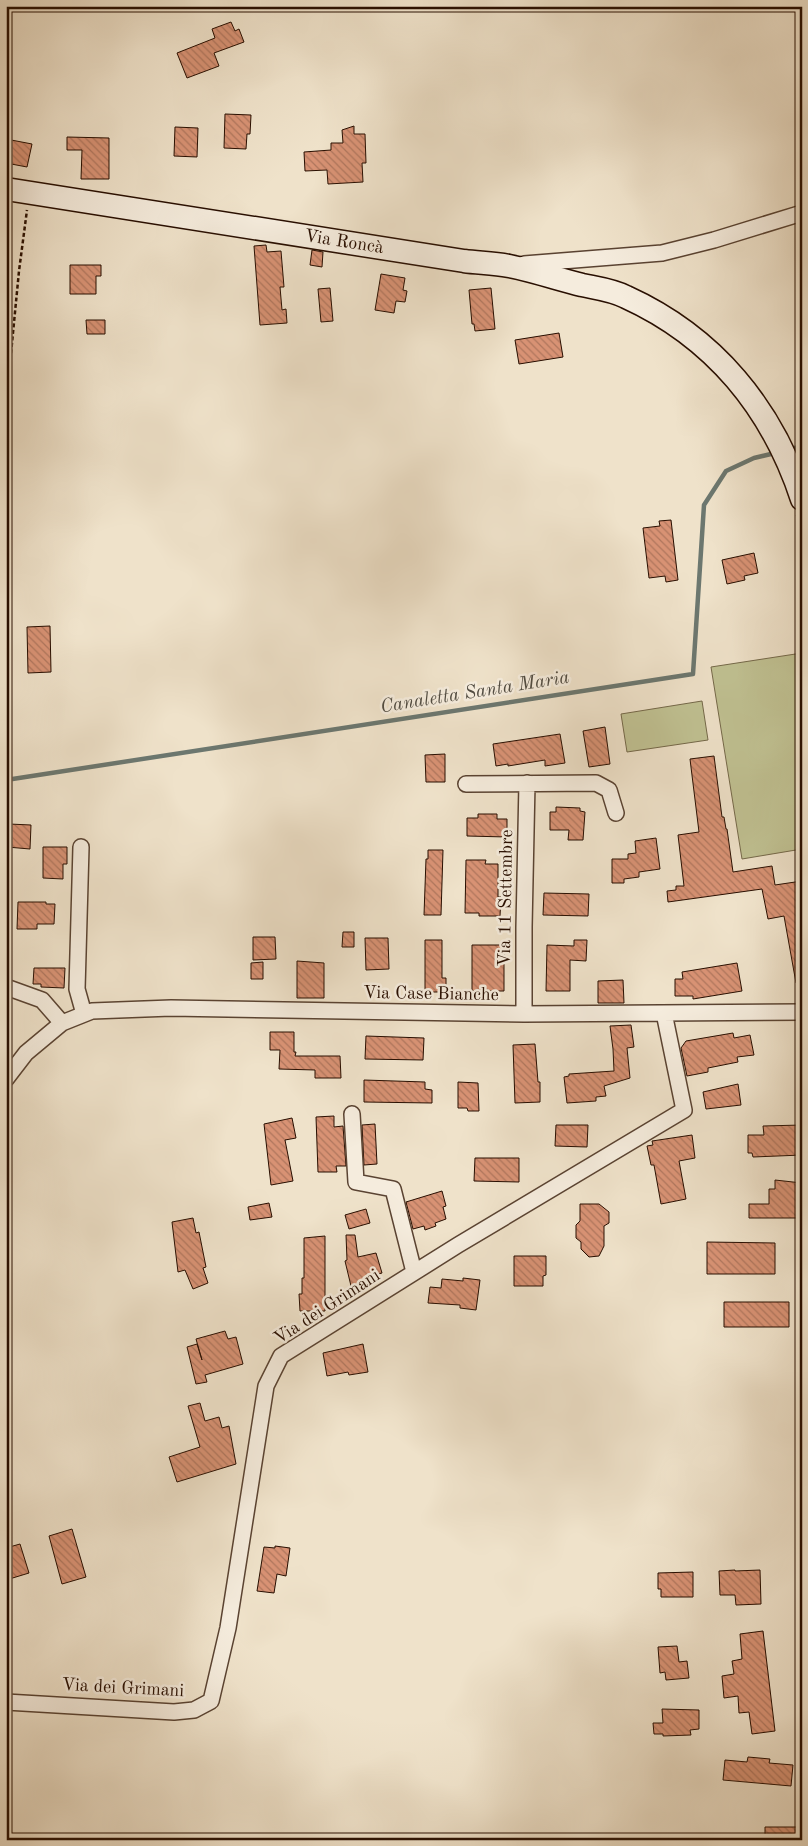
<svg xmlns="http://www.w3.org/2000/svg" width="808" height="1846" font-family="'Old Standard TT',serif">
	<defs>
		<pattern id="building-back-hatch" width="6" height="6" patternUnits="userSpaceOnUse" patternTransform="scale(1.25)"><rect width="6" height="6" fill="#d89274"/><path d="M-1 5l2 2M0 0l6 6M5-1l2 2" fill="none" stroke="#af765d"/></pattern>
	</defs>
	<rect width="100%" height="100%" fill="#efe2ca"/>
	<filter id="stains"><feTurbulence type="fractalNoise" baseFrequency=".004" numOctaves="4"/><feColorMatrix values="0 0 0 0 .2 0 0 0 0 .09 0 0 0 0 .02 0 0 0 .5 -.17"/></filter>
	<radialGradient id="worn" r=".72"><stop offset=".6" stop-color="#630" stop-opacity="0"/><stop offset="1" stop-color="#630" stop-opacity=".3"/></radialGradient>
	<path fill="#c0c192" stroke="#746849" d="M 802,653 L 802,849 L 742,859 L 711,667 Z
		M 702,701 L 708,740 L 627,752 L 621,714 Z"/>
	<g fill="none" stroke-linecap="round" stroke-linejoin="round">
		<path stroke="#6c776f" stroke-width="4.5" d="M 795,448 L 802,446
			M 6,780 L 693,674 L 704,505 L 726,471 L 754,458 L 771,454"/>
	</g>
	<path fill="url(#building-back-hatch)" stroke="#280e00" d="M 231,22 L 235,31 L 239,29 L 244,42 L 214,53 L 219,66 L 187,78 L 177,53 L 215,38 L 212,29 Z
		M 225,114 L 251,115 L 250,134 L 247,134 L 246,149 L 224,148 Z
		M 354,126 L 354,134 L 365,134 L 366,163 L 362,163 L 363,182 L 328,184 L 327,170 L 305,171 L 304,152 L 331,150 L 331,143 L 343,143 L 342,130 Z
		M 175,127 L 198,128 L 197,157 L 174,156 Z
		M 67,137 L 109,138 L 109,179 L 81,179 L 82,150 L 67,150 Z
		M 6,139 L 32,144 L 27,167 L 6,163 Z
		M 266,245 L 267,252 L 281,251 L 284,287 L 280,287 L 282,310 L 286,309 L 287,323 L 260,325 L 254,246 Z
		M 312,250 L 323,252 L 322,267 L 310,265 Z
		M 70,265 L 101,265 L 101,276 L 96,276 L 96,294 L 70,294 Z
		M 381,274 L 405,278 L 403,290 L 407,291 L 405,302 L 396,301 L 394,313 L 375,310 Z
		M 330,288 L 333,321 L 321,322 L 318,289 Z
		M 491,288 L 495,329 L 475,331 L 474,324 L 472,324 L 469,290 Z
		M 86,320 L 105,320 L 105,334 L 87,334 Z
		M 559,333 L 563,357 L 519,364 L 515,340 Z
		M 671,520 L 678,580 L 666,582 L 665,576 L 649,578 L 643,528 L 660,526 L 659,521 Z
		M 754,553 L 758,573 L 744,576 L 745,580 L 727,584 L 722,560 Z
		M 50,626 L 51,672 L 28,673 L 27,627 Z
		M 605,727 L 610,764 L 589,767 L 583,731 Z
		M 560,734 L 565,763 L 545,766 L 545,760 L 508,766 L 508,764 L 496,766 L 493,744 Z
		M 445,754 L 445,782 L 426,782 L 425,755 Z
		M 714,756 L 722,817 L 724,817 L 726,829 L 727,829 L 733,872 L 772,866 L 775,885 L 802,881 L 802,982 L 796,983 L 784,916 L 768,919 L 762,889 L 668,902 L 667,891 L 676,890 L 676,886 L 684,886 L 678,835 L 699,832 L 690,759 Z
		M 556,807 L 580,808 L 580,811 L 585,812 L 583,840 L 568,840 L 569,830 L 550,830 L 550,812 L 556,812 Z
		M 478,814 L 497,814 L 497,819 L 507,819 L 507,837 L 467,836 L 467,818 L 478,818 Z
		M 9,824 L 31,825 L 30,849 L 7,847 Z
		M 656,838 L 660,869 L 639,872 L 639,877 L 624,879 L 624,883 L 612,883 L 612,859 L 628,859 L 628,854 L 636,853 L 635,841 Z
		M 43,847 L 67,847 L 67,864 L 63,864 L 63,879 L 43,878 Z
		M 428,850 L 443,850 L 441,915 L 424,915 L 426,859 L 428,859 Z
		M 466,860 L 486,860 L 485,864 L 498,864 L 498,897 L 501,897 L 500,916 L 479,916 L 479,913 L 465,913 Z
		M 544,893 L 589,894 L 588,916 L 543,915 Z
		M 18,902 L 46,902 L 46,904 L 55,904 L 54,924 L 37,924 L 37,929 L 17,929 Z
		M 343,932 L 354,932 L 354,947 L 342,947 Z
		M 253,937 L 275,937 L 276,959 L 253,960 Z
		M 365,938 L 388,938 L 389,969 L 366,970 Z
		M 425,940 L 442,940 L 442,978 L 446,978 L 446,992 L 425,992 Z
		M 574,940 L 587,940 L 586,961 L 570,960 L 570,991 L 546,991 L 547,945 L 574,946 Z
		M 472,945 L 504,945 L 504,991 L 472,991 Z
		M 297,961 L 324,963 L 324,998 L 297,998 Z
		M 263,962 L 263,979 L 251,979 L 251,963 Z
		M 737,963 L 742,991 L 693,999 L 693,996 L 675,996 L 675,979 L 683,979 L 682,972 Z
		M 34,968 L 65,968 L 64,988 L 41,987 L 41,984 L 33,984 Z
		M 623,980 L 624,1003 L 598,1003 L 598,981 Z
		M 631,1025 L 634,1047 L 627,1048 L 630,1078 L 604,1086 L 606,1096 L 596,1097 L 596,1101 L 567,1103 L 564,1077 L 569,1076 L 569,1074 L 614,1071 L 613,1049 L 610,1026 Z
		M 270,1032 L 294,1032 L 294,1052 L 296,1052 L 295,1056 L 340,1056 L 341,1078 L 315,1078 L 315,1070 L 279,1069 L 280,1050 L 270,1050 Z
		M 733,1033 L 734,1038 L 750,1035 L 754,1055 L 737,1057 L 738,1062 L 708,1068 L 708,1072 L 687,1076 L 681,1048 L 686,1041 Z
		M 366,1036 L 424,1038 L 423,1060 L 365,1059 Z
		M 535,1044 L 538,1082 L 540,1082 L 540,1102 L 515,1103 L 513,1045 Z
		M 364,1080 L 425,1082 L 425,1089 L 432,1090 L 432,1103 L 364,1102 Z
		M 458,1082 L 478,1083 L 479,1111 L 468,1111 L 467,1108 L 458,1108 Z
		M 738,1084 L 741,1105 L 706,1109 L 703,1092 Z
		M 334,1116 L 334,1127 L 343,1126 L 346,1166 L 336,1166 L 337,1172 L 318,1172 L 316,1117 Z
		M 292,1118 L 296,1138 L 285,1140 L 293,1181 L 271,1185 L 264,1124 Z
		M 375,1124 L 377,1164 L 364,1165 L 362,1125 Z
		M 556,1125 L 588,1125 L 587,1147 L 555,1146 Z
		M 802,1125 L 802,1155 L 753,1157 L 752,1153 L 748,1153 L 748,1135 L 764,1135 L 763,1126 Z
		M 692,1135 L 695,1158 L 679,1161 L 686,1199 L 661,1204 L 654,1165 L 651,1165 L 647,1146 L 653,1145 L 652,1141 Z
		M 475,1158 L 519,1158 L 519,1182 L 474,1181 Z
		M 775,1180 L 802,1183 L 802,1218 L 749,1218 L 749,1204 L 769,1204 L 769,1189 L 775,1189 Z
		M 442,1191 L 446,1206 L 443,1207 L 446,1219 L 435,1223 L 436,1226 L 425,1230 L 424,1226 L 413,1229 L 406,1202 Z
		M 269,1203 L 272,1217 L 250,1220 L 248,1207 Z
		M 580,1204 L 599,1204 L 609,1212 L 609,1223 L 604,1226 L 604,1246 L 599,1256 L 589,1257 L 581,1249 L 581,1242 L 576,1238 L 576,1225 L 580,1221 Z
		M 366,1209 L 370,1223 L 349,1229 L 345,1215 Z
		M 193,1218 L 196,1233 L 199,1232 L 206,1267 L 203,1268 L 208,1283 L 193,1289 L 185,1270 L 178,1272 L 172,1222 Z
		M 346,1235 L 355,1235 L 358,1257 L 376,1253 L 382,1273 L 365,1278 L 366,1282 L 351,1286 L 345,1261 L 347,1260 Z
		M 325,1236 L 325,1311 L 300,1311 L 299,1294 L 302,1294 L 302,1278 L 304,1278 L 304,1238 Z
		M 707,1242 L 775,1243 L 775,1274 L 707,1274 Z
		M 514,1256 L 546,1256 L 546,1275 L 543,1276 L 543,1286 L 514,1286 Z
		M 463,1278 L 480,1280 L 476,1310 L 460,1308 L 460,1305 L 428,1303 L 430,1287 L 441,1288 L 442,1279 L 463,1281 Z
		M 724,1302 L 789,1302 L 789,1327 L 724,1327 Z
		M 225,1331 L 228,1339 L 236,1337 L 243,1364 L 205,1375 L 207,1382 L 196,1384 L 187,1347 L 197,1344 L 202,1360 L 196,1339 Z
		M 363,1344 L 368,1372 L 349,1375 L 348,1372 L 327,1376 L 323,1353 Z
		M 200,1403 L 205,1421 L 219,1417 L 222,1428 L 229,1426 L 236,1464 L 177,1482 L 169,1457 L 200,1447 L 188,1406 Z
		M 72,1529 L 86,1577 L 62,1584 L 49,1536 Z
		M 20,1544 L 29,1573 L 6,1580 L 6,1548 Z
		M 275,1546 L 290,1548 L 286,1576 L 277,1574 L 274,1593 L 257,1591 L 264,1547 L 275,1548 Z
		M 735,1570 L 735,1571 L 760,1570 L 761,1604 L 736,1605 L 735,1595 L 720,1595 L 719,1571 Z
		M 693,1572 L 693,1597 L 661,1597 L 661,1589 L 658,1589 L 658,1573 Z
		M 763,1631 L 775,1731 L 752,1734 L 749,1712 L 739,1713 L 738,1696 L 724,1698 L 722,1676 L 734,1674 L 732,1661 L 742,1659 L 740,1634 Z
		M 677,1646 L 679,1662 L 687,1661 L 689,1678 L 666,1680 L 665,1672 L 660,1673 L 658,1647 Z
		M 662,1709 L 699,1710 L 699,1729 L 690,1730 L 691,1735 L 663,1736 L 663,1734 L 654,1734 L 653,1723 L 663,1723 Z
		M 748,1757 L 770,1759 L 769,1763 L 793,1765 L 791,1786 L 723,1780 L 725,1760 L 747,1762 Z
		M 765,1827 L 802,1827 L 802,1840 L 765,1840 Z"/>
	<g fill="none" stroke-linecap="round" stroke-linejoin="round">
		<defs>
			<path id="minor" d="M 524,264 L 662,253 L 714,240 L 802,213
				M 466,784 L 596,783 L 609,790 L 616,813
				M 81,847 L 77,989 L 84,1014
				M 6,987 L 42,1000 L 62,1023
				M 524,1014 L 524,927 L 527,783
				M 6,1079 L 26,1053 L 62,1023 L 92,1011 L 171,1008 L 524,1014 L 802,1012
				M 352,1114 L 356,1182 L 393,1189 L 414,1272
				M 6,1702 L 174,1712 L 194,1710 L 211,1701 L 228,1628 L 266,1386 L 281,1356 L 458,1245 L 684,1110 L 664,1013"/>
			<path id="secondary" d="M 6,189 L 464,261 C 479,263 494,263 509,266 C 534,271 558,279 582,285 C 596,288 613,290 626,297 C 714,337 772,408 802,499"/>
		</defs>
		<use href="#minor" stroke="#5a4332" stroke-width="18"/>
		<use href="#secondary" stroke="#280e00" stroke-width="25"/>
		<path stroke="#280e00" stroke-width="2.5" stroke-dasharray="4 2.5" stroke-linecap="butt" d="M 6,405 L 19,271 L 27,210
			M 797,515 L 802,542"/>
		<use href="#minor" stroke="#f5ecdd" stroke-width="15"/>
		<use href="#secondary" stroke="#f5ecdd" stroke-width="22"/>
	</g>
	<g text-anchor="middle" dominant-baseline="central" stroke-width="5" stroke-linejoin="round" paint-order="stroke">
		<g font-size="18" fill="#280e00" stroke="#f5ecdd">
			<text transform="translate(344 242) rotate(9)">Via Roncà</text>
			<text transform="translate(506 898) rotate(-89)">Via 11 Settembre</text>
			<text transform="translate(431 994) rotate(1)">Via Case Bianche</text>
			<text transform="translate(327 1307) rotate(-33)">Via dei Grimani</text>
			<text transform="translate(123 1688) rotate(3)">Via dei Grimani</text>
		</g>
		<g font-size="19" font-style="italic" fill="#504b41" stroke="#f5ecdd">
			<text transform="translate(475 693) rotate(-9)">Canaletta Santa Maria</text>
		</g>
	</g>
	<rect width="808" height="1846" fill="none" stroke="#efe2ca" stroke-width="25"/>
	<rect x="8" y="8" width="793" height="1831" fill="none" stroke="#280e00" stroke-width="2.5"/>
	<rect x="12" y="12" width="783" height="1821" fill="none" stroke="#280e00"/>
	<rect width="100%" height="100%" filter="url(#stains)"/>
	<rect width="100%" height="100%" fill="url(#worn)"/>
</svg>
